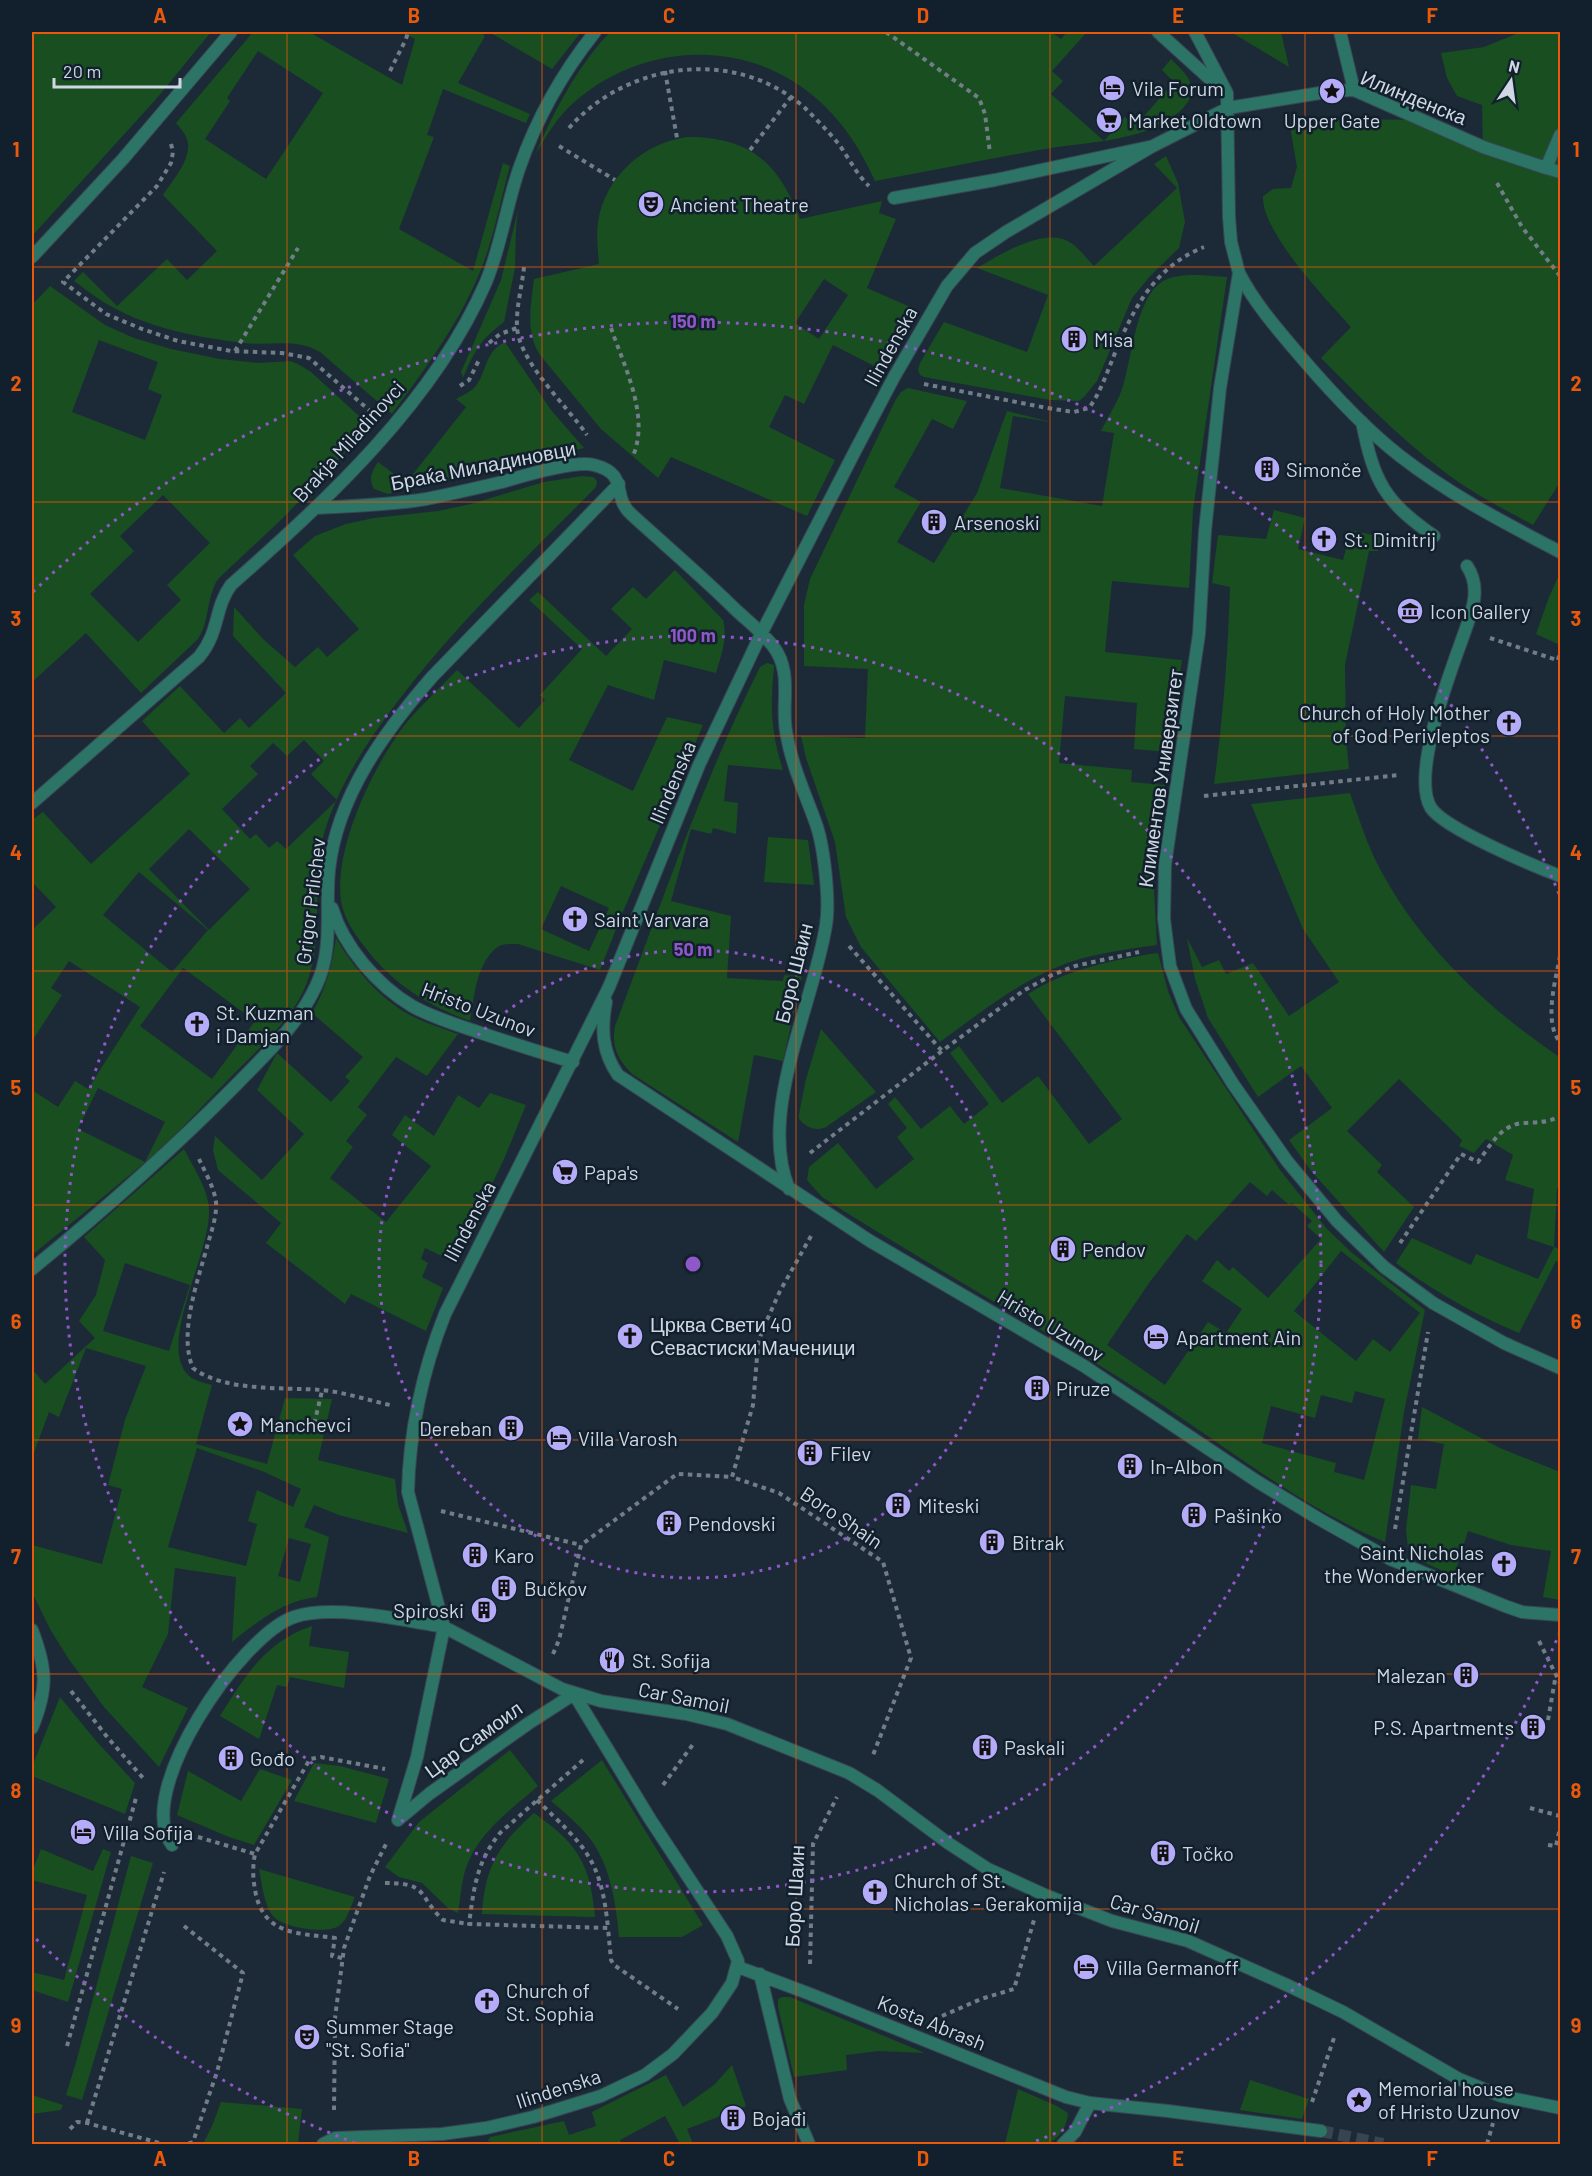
<svg xmlns="http://www.w3.org/2000/svg" width="1592" height="2176" font-family="Barlow,sans-serif">
	<rect width="100%" height="100%" fill="#1c2a38"/>
	<path fill="#184e20" fill-rule="evenodd" d="M 32,32 L 211,32 L 157,98 L 32,236 Z
		M 253,32 L 309,32 L 402,85 L 415,39 L 402,32 L 480,32 L 485,36 L 458,83 L 530,114 L 526,123 L 443,89 L 427,135 L 434,137 L 399,229 L 473,271 L 503,163 L 510,166 C 501,198 495,233 483,264 C 463,318 426,368 392,414 L 320,352 C 297,338 270,346 244,343 C 203,338 157,330 120,311 C 103,303 89,292 74,281 L 83,272 L 117,306 L 167,259 L 187,280 L 217,251 L 163,195 C 173,180 193,158 187,139 C 185,133 180,128 176,123 ZM 258,51 L 323,93 L 266,179 L 205,139 L 230,101 L 227,98 Z
		M 489,32 L 581,32 L 552,69 Z
		M 610,32 L 1051,32 L 1061,39 L 1067,32 L 1087,32 L 1052,71 L 1063,81 L 1051,94 L 1104,141 L 1125,117 L 1136,125 L 1174,82 L 1162,70 L 1171,59 C 1181,69 1197,82 1190,98 C 1184,111 1168,121 1156,127 C 1127,140 1088,143 1057,147 C 996,157 936,170 875,181 C 860,148 840,117 811,94 C 740,36 635,44 569,107 C 555,121 545,138 535,155 C 554,111 577,67 610,32 Z
		M 1231,32 L 1281,32 L 1289,67 Z
		M 1521,32 L 1560,32 L 1560,482 L 1533,525 C 1502,508 1470,492 1442,470 C 1398,437 1360,397 1321,358 L 1351,327 C 1327,300 1261,232 1263,196 L 1273,189 L 1291,188 L 1297,167 L 1290,127 L 1346,119 L 1422,120 L 1483,147 L 1482,105 L 1457,96 L 1447,78 L 1441,53 L 1484,47 Z
		M 687,137 C 750,137 778,162 800,219 L 882,201 L 879,213 L 896,219 L 867,288 L 915,309 L 880,369 L 833,345 L 804,404 L 785,395 L 769,427 L 835,460 L 807,516 L 671,457 L 658,478 L 601,429 L 540,355 C 525,332 531,304 534,279 L 599,264 C 598,249 596,236 598,222 C 605,177 643,143 687,137 ZM 824,279 L 848,295 L 819,339 L 795,323 Z
		M 1166,156 L 1178,183 L 1185,222 L 1179,248 L 1151,275 L 1132,298 L 1097,381 L 1084,397 L 1079,401 L 1050,400 L 924,377 L 920,375 L 918,370 L 920,363 L 944,322 L 1027,352 L 1048,295 L 977,268 C 999,255 1046,225 1071,243 C 1080,249 1087,259 1094,266 L 1177,188 L 1154,164 Z
		M 518,210 L 516,229 L 515,268 L 504,322 C 480,340 475,350 463,378 L 461,372 L 501,280 Z
		M 1200,275 L 1227,277 L 1193,510 L 1189,588 L 1112,581 L 1105,652 L 1182,660 L 1168,752 L 1134,749 L 1137,703 L 1065,696 L 1059,763 L 1132,770 L 1131,782 L 1165,785 L 1156,843 L 1154,890 L 1157,945 C 1128,949 1098,953 1070,962 C 1022,979 981,1012 940,1042 L 861,947 L 846,917 L 835,842 L 806,758 L 801,736 L 865,738 L 868,669 L 804,666 L 804,605 L 810,579 L 895,401 L 901,392 L 908,388 L 967,401 L 953,429 L 932,419 L 894,487 L 921,502 L 897,542 L 934,563 L 977,493 L 1007,411 L 1051,422 L 1013,416 L 1000,488 L 1102,506 L 1114,433 L 1101,431 C 1108,417 1117,403 1122,389 C 1132,360 1135,298 1163,281 C 1174,275 1188,275 1200,275 Z
		M 50,286 L 105,325 L 134,338 L 171,349 L 220,359 L 259,363 L 290,361 L 298,364 L 311,372 L 370,426 L 283,518 L 218,579 C 206,598 210,621 198,639 L 141,693 L 86,633 L 32,682 L 32,305 ZM 99,340 L 158,362 L 148,389 L 162,395 L 145,440 L 72,412 ZM 163,495 L 210,543 L 167,585 L 181,600 L 138,642 L 90,594 L 134,551 L 120,536 Z
		M 505,342 L 551,410 L 584,448 L 388,494 L 374,489 C 368,479 372,471 378,462 L 406,483 L 466,407 L 456,399 C 461,396 468,393 473,389 C 487,376 483,352 505,342 Z
		M 582,476 L 593,477 L 597,481 L 596,487 C 528,556 457,623 398,701 C 368,740 340,783 325,830 C 308,887 330,951 297,1003 C 279,1031 253,1054 231,1077 C 202,1106 174,1138 143,1164 C 106,1195 69,1225 32,1255 L 32,1090 L 58,1107 L 75,1081 L 88,1089 L 140,1007 L 69,961 L 51,988 L 62,995 L 32,1041 L 32,930 L 56,907 L 32,882 L 32,820 L 43,812 L 91,864 L 190,774 L 142,721 L 180,686 L 224,733 L 240,718 L 249,728 L 286,693 L 233,636 L 234,607 L 263,639 L 295,667 L 318,647 L 327,657 L 359,629 L 293,555 L 315,536 L 346,524 L 374,518 L 438,511 L 471,504 L 544,482 ZM 304,740 L 324,761 L 311,774 L 337,800 L 286,849 L 277,841 L 269,848 L 256,834 L 250,839 L 222,809 L 258,774 L 250,766 L 273,743 L 287,756 ZM 189,829 L 250,889 L 209,930 L 149,869 ZM 139,872 L 208,930 L 172,972 L 103,915 ZM 183,968 L 255,1021 L 212,1079 L 140,1026 ZM 98,1088 L 165,1122 L 145,1162 L 78,1129 Z
		M 1274,510 L 1305,518 L 1298,549 L 1343,560 L 1351,530 L 1381,537 L 1378,551 L 1369,551 L 1345,665 L 1346,739 L 1349,769 L 1214,784 C 1223,718 1228,654 1230,587 L 1212,583 L 1218,535 L 1266,539 Z
		M 675,570 L 723,620 C 728,638 721,656 716,673 L 664,660 L 654,700 L 608,685 L 569,760 L 633,791 L 667,717 L 703,725 L 622,914 L 600,970 L 518,944 C 510,944 501,943 495,949 C 476,966 474,998 470,1021 C 426,1005 392,983 364,946 C 353,932 344,918 341,901 C 334,848 372,769 403,727 C 419,707 439,689 457,670 L 519,728 L 545,700 L 540,695 L 582,649 L 529,600 L 538,592 L 606,656 L 632,629 L 611,609 L 633,587 L 646,599 ZM 561,886 L 609,908 L 589,951 L 541,929 Z
		M 1560,573 L 1560,645 L 1536,634 L 1549,597 Z
		M 767,663 L 774,665 L 774,668 C 770,707 771,733 783,770 L 728,765 L 724,801 L 738,803 L 736,834 L 713,828 L 711,834 L 691,829 L 671,901 L 731,916 L 727,978 L 783,981 L 784,975 L 802,976 L 783,1061 L 754,1055 L 738,1142 L 632,1074 C 618,1059 611,1047 615,1026 C 661,905 702,783 760,667 Z
		M 1350,793 C 1359,818 1367,845 1380,869 C 1421,946 1487,1008 1558,1056 L 1560,1049 L 1560,1188 L 1557,1188 L 1554,1247 L 1560,1249 L 1560,1262 L 1556,1261 L 1519,1333 C 1476,1315 1433,1291 1396,1263 L 1412,1238 L 1471,1265 L 1476,1254 L 1538,1279 L 1554,1247 L 1527,1238 L 1534,1189 L 1505,1180 L 1513,1155 L 1486,1139 L 1474,1153 L 1459,1146 L 1462,1140 L 1399,1079 L 1347,1131 L 1382,1165 L 1377,1172 L 1414,1207 L 1384,1252 L 1312,1172 L 1289,1140 L 1332,1108 L 1301,1066 L 1258,1097 L 1208,1018 L 1195,979 L 1187,938 L 1202,967 L 1219,960 L 1226,974 L 1253,963 L 1289,1016 L 1339,982 L 1303,929 L 1251,804 Z
		M 768,837 L 808,840 L 814,885 L 764,882 Z
		M 336,938 C 353,967 379,998 410,1015 C 425,1023 442,1028 458,1034 L 427,1076 L 396,1057 L 358,1107 L 367,1115 L 346,1141 L 353,1147 L 330,1178 L 386,1222 L 431,1166 L 392,1135 L 405,1115 L 434,1136 L 458,1095 L 479,1108 L 490,1093 L 526,1105 L 504,1159 L 455,1262 L 425,1248 L 421,1259 L 428,1263 L 422,1277 L 443,1288 L 426,1331 L 351,1294 L 345,1304 L 266,1243 L 281,1223 L 218,1170 L 213,1150 L 215,1136 L 262,1180 L 304,1134 L 257,1090 L 277,1053 L 331,1102 L 350,1081 L 345,1077 L 363,1057 L 312,1013 C 326,989 332,965 336,938 Z
		M 1158,953 L 1168,991 L 1179,1017 L 1280,1170 L 1327,1229 L 1351,1252 L 1425,1310 L 1404,1412 L 1385,1542 C 1298,1506 1224,1444 1145,1394 C 1039,1326 928,1265 822,1197 L 807,1180 L 809,1167 L 838,1143 L 876,1189 L 914,1159 L 897,1137 L 907,1128 L 888,1104 L 895,1097 L 921,1129 L 950,1106 L 964,1124 L 989,1104 L 950,1053 L 959,1046 L 1002,1103 L 1038,1076 L 1089,1144 L 1122,1119 L 1028,994 C 1068,969 1111,960 1158,953 ZM 1250,1182 L 1267,1196 L 1272,1190 L 1289,1205 L 1292,1203 L 1312,1221 L 1307,1226 L 1321,1239 L 1268,1298 L 1233,1267 L 1229,1271 L 1217,1260 L 1202,1281 L 1242,1309 L 1226,1333 L 1208,1322 L 1165,1385 L 1107,1345 L 1149,1283 L 1187,1234 L 1196,1241 ZM 1341,1251 L 1420,1313 L 1390,1352 L 1373,1339 L 1356,1361 L 1294,1311 ZM 1355,1391 L 1385,1399 L 1364,1480 L 1334,1472 L 1336,1463 L 1262,1443 L 1271,1406 L 1315,1418 L 1321,1395 L 1352,1403 Z
		M 821,1029 L 876,1092 L 826,1127 C 815,1132 806,1127 799,1119 L 799,1114 L 806,1079 Z
		M 184,1149 C 193,1167 210,1191 209,1213 C 209,1252 166,1330 182,1366 C 187,1379 200,1382 212,1385 L 196,1444 L 267,1464 L 285,1398 L 332,1399 L 318,1460 L 395,1479 L 398,1504 L 408,1533 L 339,1515 L 314,1505 L 304,1527 L 329,1537 L 317,1597 C 283,1601 258,1621 232,1642 L 236,1577 L 175,1568 L 168,1634 L 142,1687 L 188,1708 L 159,1767 L 104,1707 L 68,1658 L 50,1629 L 32,1592 L 32,1545 L 102,1564 L 122,1489 L 108,1485 L 125,1420 L 146,1366 L 86,1348 L 59,1417 L 49,1412 L 32,1458 L 32,1369 L 45,1384 L 95,1338 L 79,1321 L 96,1295 L 105,1260 L 84,1237 ZM 125,1263 L 190,1285 L 169,1351 L 103,1331 ZM 197,1448 L 262,1471 L 301,1489 L 293,1507 L 257,1490 L 248,1521 L 257,1524 L 246,1566 L 168,1547 ZM 289,1538 L 311,1544 L 300,1582 L 278,1576 Z
		M 1422,1407 L 1500,1448 L 1560,1472 L 1560,1600 L 1543,1597 L 1551,1551 L 1511,1545 L 1468,1531 L 1454,1576 L 1423,1562 L 1408,1548 L 1406,1530 L 1411,1485 L 1436,1489 L 1444,1444 L 1418,1439 Z
		M 312,1626 L 309,1646 L 349,1652 L 344,1688 L 290,1677 L 287,1687 L 277,1685 L 259,1739 L 220,1716 C 244,1677 266,1641 312,1626 Z
		M 60,1697 L 97,1742 L 135,1783 L 125,1814 L 32,1776 L 32,1767 Z
		M 510,1750 L 538,1786 C 509,1811 474,1836 464,1875 C 461,1887 460,1900 458,1913 L 448,1908 L 422,1883 L 399,1877 L 385,1867 L 419,1822 Z
		M 602,1760 L 703,1925 L 682,1937 L 619,1937 C 616,1903 610,1863 588,1836 C 577,1823 564,1812 551,1801 Z
		M 314,1763 L 340,1766 L 389,1779 L 376,1823 L 294,1801 Z
		M 260,1769 L 292,1780 L 254,1845 L 229,1837 L 177,1815 L 188,1771 L 241,1801 Z
		M 534,1813 C 578,1844 590,1863 595,1917 L 482,1914 C 485,1866 499,1844 534,1813 Z
		M 41,1849 L 93,1871 L 103,1849 L 111,1852 L 68,2002 L 32,1990 L 32,1972 L 64,1980 L 87,1895 L 32,1880 L 32,1872 Z
		M 131,1856 L 153,1863 L 82,2100 L 66,2095 L 77,2059 Z
		M 259,1869 L 355,1897 C 351,1905 348,1919 340,1925 C 329,1935 284,1928 274,1917 C 264,1906 262,1884 259,1869 Z
		M 782,1997 L 790,1997 L 925,2053 L 879,2051 L 846,2055 L 847,2070 L 794,2077 L 778,2007 L 778,1999 Z
		M 732,2065 L 746,2106 L 687,2129 L 693,2144 L 680,2144 L 665,2116 L 620,2140 L 622,2144 L 501,2144 L 488,2141 L 490,2137 L 564,2121 L 569,2135 L 596,2126 L 592,2112 L 666,2075 L 683,2107 L 714,2085 Z
		M 1250,2080 L 1309,2099 L 1302,2119 L 1240,2110 Z
		M 1018,2089 L 1057,2106 L 1068,2113 C 1067,2127 1059,2139 1047,2144 L 1005,2144 Z
		M 32,2095 L 63,2105 L 61,2110 L 32,2114 Z
		M 221,2102 L 302,2109 L 298,2144 L 203,2144 L 212,2126 Z"/>
	<g fill="none" stroke-linecap="round" stroke-linejoin="round">
		<path stroke="#374452" stroke-width="12" stroke-dasharray="12 6" stroke-linecap="butt" d="M 1321,2131 L 1383,2144"/>
		<defs>
			<path id="lane" d="M 1340,32 L 1354,90
				M 894,198 L 995,180 L 1149,147
				M 1239,273 C 1255,304 1278,330 1301,357 C 1331,392 1364,428 1400,456 C 1450,495 1505,523 1560,552
				M 1362,422 C 1374,482 1384,501 1434,536
				M 1467,566 C 1481,587 1473,609 1465,631 C 1452,668 1410,774 1431,808 C 1445,829 1534,866 1560,876"/>
			<path id="street" d="M 1158,32 L 1221,89
				M 1195,32 L 1227,93 L 1229,217 L 1231,242 L 1239,273 L 1220,388 L 1205,531 L 1199,634 L 1165,865 L 1164,919 L 1170,966 L 1186,1009 L 1233,1084 L 1287,1161 L 1337,1221 L 1384,1267 L 1433,1303 L 1504,1343 L 1560,1368
				M 1560,135 L 1546,168 L 1483,147 L 1354,90 L 1332,91 L 1228,108 L 1151,147 L 1006,232 L 975,253 L 947,286 L 894,377 L 854,453 L 761,634 L 699,765 L 609,987 L 445,1314 C 423,1369 409,1433 408,1492 L 444,1627 L 562,1689 L 601,1701 L 686,1714 L 727,1724 L 849,1773 L 877,1790 L 948,1843 L 988,1869 L 1045,1895 L 1112,1921 L 1188,1941 L 1289,1986 L 1343,2012 L 1459,2079 L 1501,2096 L 1560,2108
				M 1546,168 L 1560,172
				M 32,257 L 123,159 L 231,32
				M 316,508 C 352,506 390,505 426,499 C 451,494 477,488 502,482 C 523,476 574,460 594,465 C 630,474 611,496 631,514 C 666,546 703,577 737,611 C 749,622 763,633 773,646 C 793,672 781,702 786,731 C 791,763 804,791 815,821 C 824,844 830,900 826,925 C 814,1003 757,1113 789,1189
				M 32,803 L 199,657 C 220,632 214,608 231,585 C 327,500 434,402 486,282 C 501,246 506,207 519,169 C 536,120 563,72 595,32
				M 332,908 C 344,947 377,985 412,1006 C 433,1018 458,1025 481,1033 C 511,1043 542,1053 573,1062
				M 606,1002 C 601,1029 602,1052 618,1075 L 870,1241 L 1084,1366 L 1258,1482 L 1319,1519 L 1390,1559 L 1505,1606 L 1522,1612 L 1560,1615
				M 32,1269 C 103,1211 172,1150 237,1084 C 266,1054 298,1025 316,986 C 334,949 325,910 329,870 C 337,796 385,731 432,677 L 619,484
				M 32,1630 C 47,1669 48,1689 32,1728
				M 398,1820 L 429,1794 L 529,1723 L 574,1694
				M 172,1845 C 132,1793 241,1635 294,1617 C 332,1604 404,1620 444,1627 L 417,1757 L 398,1820
				M 738,1967 L 810,1994 L 1066,2097 L 1090,2103 L 1168,2111 L 1321,2131
				M 760,1974 L 790,2099 L 809,2144
				M 323,2144 L 335,2138 L 442,2134 L 486,2128 L 533,2117 L 601,2096 L 645,2075 L 673,2054 L 712,2013 L 732,1983 L 738,1961 L 727,1936 L 650,1819 L 574,1694
				M 1063,2144 L 1075,2132 L 1090,2103"/>
		</defs>
		<use href="#lane" stroke="#394653" stroke-width="14"/>
		<use href="#street" stroke="#394653" stroke-width="14"/>
		<path stroke="#727d89" stroke-width="4" stroke-dasharray="4.5 4.5" stroke-linecap="butt" d="M 886,32 L 979,98 L 985,114 L 990,153
			M 390,71 L 406,39 L 408,32
			M 665,71 L 677,138
			M 569,128 C 628,61 736,47 805,108 C 816,119 827,130 837,142 C 848,156 856,174 869,186
			M 171,144 L 173,152 L 171,163 L 157,186 L 63,282 L 106,314 L 142,329 L 178,341 L 231,351 L 282,353 L 309,358 L 369,410
			M 559,146 L 615,180
			M 750,150 L 791,97
			M 1497,183 L 1522,227 L 1560,276
			M 524,267 C 522,287 516,307 517,327 C 519,362 568,407 587,435
			M 611,328 C 624,366 650,416 633,456
			M 489,343 L 500,334 L 517,328
			M 235,351 L 298,248
			M 924,384 L 1047,408 L 1074,412 L 1089,408 C 1100,393 1106,375 1113,358 C 1132,310 1154,267 1204,247
			M 460,386 L 469,380 L 479,360
			M 1490,638 L 1560,661
			M 1558,660 L 1560,651
			M 1204,796 L 1399,775
			M 849,946 L 942,1051
			M 1560,956 C 1556,979 1543,1022 1560,1042
			M 810,1153 L 942,1051 L 1023,991 L 1052,975 L 1075,966 L 1139,952
			M 199,1159 C 205,1172 214,1187 216,1202 C 217,1217 211,1232 207,1247 C 198,1280 178,1334 193,1368 C 224,1392 283,1387 321,1390 C 344,1392 367,1400 390,1405
			M 811,1236 L 780,1291 L 762,1331 L 758,1345 L 753,1405 L 732,1477 L 779,1493 L 883,1562 L 911,1658 L 873,1755
			M 1400,1243 L 1461,1154 L 1478,1162 C 1490,1146 1501,1124 1524,1123 C 1537,1122 1548,1123 1560,1116
			M 278,1424 L 312,1433 L 322,1391
			M 441,1511 L 581,1545
			M 1395,1529 L 1428,1332
			M 1539,1641 L 1560,1683
			M 553,1654 L 559,1640 L 581,1545 L 677,1474 L 732,1477
			M 71,1691 L 108,1738 L 143,1778
			M 1548,1720 L 1556,1674
			M 583,1760 L 500,1833 C 476,1863 474,1888 469,1924 L 608,1928 L 611,1960 L 614,1965 L 678,2009
			M 663,1785 L 694,1743
			M 537,1800 C 585,1847 601,1858 608,1928
			M 1530,1808 L 1560,1816
			M 198,1837 L 255,1854
			M 1548,1845 L 1556,1846 L 1560,1828
			M 385,1883 C 429,1883 417,1895 443,1920 L 469,1924
			M 184,1926 L 243,1973 L 217,2072 L 193,2142 L 187,2144
			M 342,1958 L 332,1956 L 335,1938 C 300,1933 266,1936 256,1895 C 253,1880 252,1869 255,1854 L 310,1759 L 321,1757 L 385,1769
			M 810,1964 L 813,1844 L 837,1797
			M 942,2016 L 981,1999 L 1014,1989 L 1034,1920
			M 67,2046 L 136,1798
			M 1312,2102 L 1334,2038
			M 334,2110 L 335,2018 L 344,1948 L 370,1876 L 386,1844
			M 87,2123 L 164,1872
			M 70,2129 L 77,2122 L 87,2123 L 163,2144
			M 1487,2144 L 1493,2123"/>
		<use href="#lane" stroke="#2b7466" stroke-width="12"/>
		<use href="#street" stroke="#2b7466" stroke-width="12"/>
	</g>
	<path fill="none" stroke="#e8590c" stroke-width="1.5" stroke-opacity="0.55" d="M 287,32 L 287,2144M 542,32 L 542,2144M 796,32 L 796,2144M 1050,32 L 1050,2144M 1305,32 L 1305,2144M 32,267 L 1560,267M 32,502 L 1560,502M 32,736 L 1560,736M 32,971 L 1560,971M 32,1205 L 1560,1205M 32,1440 L 1560,1440M 32,1674 L 1560,1674M 32,1909 L 1560,1909"/>
	<g fill="none" stroke="#9057c8" stroke-width="3" stroke-dasharray="3 6">
		<circle cx="693" cy="1264" r="314"/>
		<circle cx="693" cy="1264" r="628"/>
		<path d="M1560 1632A942 942 0 0 1 1031 2143M355 2143A942 942 0 0 1 33 1936M33 592A942 942 0 0 1 1560 896"/>
	</g>
	<defs>
		<symbol id="hotel-disc" viewBox="-11 -11 22 22"><circle r="9.5" fill="#b4acf9" stroke="#12202e"/><path d="M-6-4.5h1.5V1H6V5H4.5V3h-9V5H-6ZM-4 0a1.8 1.8 0 1 1 3.6 0ZM.5 0V-2.5h3Q6-2.5 6 0Z" fill="#111"/></symbol>
		<symbol id="sight-disc" viewBox="-11 -11 22 22"><circle r="9.5" fill="#b4acf9" stroke="#12202e"/><path d="M0-6L1.8-2.2L6-1.7L2.9 1.2L3.7 5.4L0 3.3L-3.7 5.4L-2.9 1.2L-6-1.7L-1.8-2.2Z" fill="#111"/></symbol>
		<symbol id="supermarket-disc" viewBox="-11 -11 22 22"><circle r="9.5" fill="#b4acf9" stroke="#12202e"/><path d="M-6-5.5h2.5l.6 2H6L4.5 2H-2.5L-4.4-4H-6ZM-1.5 3.2a1.3 1.3 0 1 0 .1 0ZM3 3.2a1.3 1.3 0 1 0 .1 0Z" fill="#111"/></symbol>
		<symbol id="theatre-disc" viewBox="-11 -11 22 22"><circle r="9.5" fill="#b4acf9" stroke="#12202e"/><path d="M-5-5.5Q0-4 5-5.5V0Q5 5 0 6Q-5 5-5 0ZM-3.3-2.5H-1v1.5H-3.3ZM1-2.5H3.3v1.5H1ZM-2.8 1Q0 5.5 2.8 1Z" fill="#111"/></symbol>
		<symbol id="building-disc" viewBox="-11 -11 22 22"><circle r="9.5" fill="#b4acf9" stroke="#12202e"/><path d="M-4-6H4V6H1V3H-1V6H-4ZM-2.5-4.3h1.7v1.8h-1.7ZM.8-4.3h1.7v1.8H.8ZM-2.5-1h1.7V.8h-1.7ZM.8-1h1.7V.8H.8Z" fill="#111"/></symbol>
		<symbol id="church-disc" viewBox="-11 -11 22 22"><circle r="9.5" fill="#b4acf9" stroke="#12202e"/><path d="M-1.2-6h2.4v3.5h3.3v2.4h-3.3V6h-2.4V-.1h-3.3v-2.4h3.3Z" fill="#111"/></symbol>
		<symbol id="museum-disc" viewBox="-11 -11 22 22"><circle r="9.5" fill="#b4acf9" stroke="#12202e"/><path d="M0-6L6-3V-2H-6V-3ZM-5-1h2V3h-2ZM-1-1h2V3h-2ZM3-1h2V3H3ZM-6 4H6V6H-6Z" fill="#111"/></symbol>
		<symbol id="restaurant-disc" viewBox="-11 -11 22 22"><circle r="9.5" fill="#b4acf9" stroke="#12202e"/><path d="M-5-6h1v4h1v-4h1v4h1v-4h1v5L-1.5 .5V6h-2V.5L-5-1ZM5-6V6H3V1.5H1.5Q1.5-4 5-6Z" fill="#111"/></symbol>
	</defs>
	<g fill-rule="evenodd">
		<use href="#hotel-disc" x="1097" y="73" width="30" height="30"/>
		<use href="#sight-disc" x="1317" y="76" width="30" height="30"/>
		<use href="#supermarket-disc" x="1094" y="105" width="30" height="30"/>
		<use href="#theatre-disc" x="636" y="189" width="30" height="30"/>
		<use href="#building-disc" x="1059" y="324" width="30" height="30"/>
		<use href="#building-disc" x="1252" y="454" width="30" height="30"/>
		<use href="#building-disc" x="919" y="507" width="30" height="30"/>
		<use href="#church-disc" x="1309" y="524" width="30" height="30"/>
		<use href="#museum-disc" x="1395" y="596" width="30" height="30"/>
		<use href="#church-disc" x="1494" y="708" width="30" height="30"/>
		<use href="#church-disc" x="560" y="904" width="30" height="30"/>
		<use href="#church-disc" x="182" y="1009" width="30" height="30"/>
		<use href="#supermarket-disc" x="550" y="1157" width="30" height="30"/>
		<use href="#building-disc" x="1048" y="1234" width="30" height="30"/>
		<use href="#church-disc" x="615" y="1321" width="30" height="30"/>
		<use href="#hotel-disc" x="1141" y="1322" width="30" height="30"/>
		<use href="#building-disc" x="1022" y="1373" width="30" height="30"/>
		<use href="#sight-disc" x="225" y="1409" width="30" height="30"/>
		<use href="#building-disc" x="496" y="1413" width="30" height="30"/>
		<use href="#hotel-disc" x="544" y="1423" width="30" height="30"/>
		<use href="#building-disc" x="795" y="1438" width="30" height="30"/>
		<use href="#building-disc" x="1115" y="1451" width="30" height="30"/>
		<use href="#building-disc" x="883" y="1490" width="30" height="30"/>
		<use href="#building-disc" x="1179" y="1500" width="30" height="30"/>
		<use href="#building-disc" x="654" y="1508" width="30" height="30"/>
		<use href="#building-disc" x="977" y="1527" width="30" height="30"/>
		<use href="#building-disc" x="460" y="1540" width="30" height="30"/>
		<use href="#church-disc" x="1489" y="1549" width="30" height="30"/>
		<use href="#building-disc" x="489" y="1573" width="30" height="30"/>
		<use href="#building-disc" x="469" y="1595" width="30" height="30"/>
		<use href="#restaurant-disc" x="597" y="1645" width="30" height="30"/>
		<use href="#building-disc" x="1451" y="1660" width="30" height="30"/>
		<use href="#building-disc" x="1518" y="1712" width="30" height="30"/>
		<use href="#building-disc" x="970" y="1732" width="30" height="30"/>
		<use href="#building-disc" x="216" y="1743" width="30" height="30"/>
		<use href="#hotel-disc" x="68" y="1817" width="30" height="30"/>
		<use href="#building-disc" x="1148" y="1838" width="30" height="30"/>
		<use href="#church-disc" x="860" y="1877" width="30" height="30"/>
		<use href="#hotel-disc" x="1071" y="1952" width="30" height="30"/>
		<use href="#church-disc" x="472" y="1986" width="30" height="30"/>
		<use href="#theatre-disc" x="292" y="2022" width="30" height="30"/>
		<use href="#sight-disc" x="1344" y="2085" width="30" height="30"/>
		<use href="#building-disc" x="718" y="2103" width="30" height="30"/>
	</g>
	<g text-anchor="middle" dominant-baseline="central" stroke-width="5" stroke-linejoin="round" paint-order="stroke">
		<g font-size="20" fill="#cfd8e2" stroke="#12202e" text-anchor="start">
			<text x="1132" y="88">Vila Forum</text>
			<text x="1128" y="120">Market Oldtown</text>
			<text x="1332" y="120" text-anchor="middle">Upper Gate</text>
			<text x="670" y="204">Ancient Theatre</text>
			<text x="1094" y="339">Misa</text>
			<text x="1286" y="469">Simonče</text>
			<text x="954" y="522">Arsenoski</text>
			<text x="1344" y="539">St. Dimitrij</text>
			<text x="1430" y="611">Icon Gallery</text>
			<text x="1490" y="712" text-anchor="end">Church of Holy Mother<tspan x="1490" dy="23">of God Perivleptos</tspan></text>
			<text x="594" y="919">Saint Varvara</text>
			<text x="216" y="1012">St. Kuzman<tspan x="216" dy="23">i Damjan</tspan></text>
			<text x="584" y="1172">Papa's</text>
			<text x="1082" y="1249">Pendov</text>
			<text x="650" y="1324">Црква Свети 40<tspan x="650" dy="23">Севастиски Маченици</tspan></text>
			<text x="1176" y="1337">Apartment Ain</text>
			<text x="1056" y="1388">Piruze</text>
			<text x="260" y="1424">Manchevci</text>
			<text x="492" y="1428" text-anchor="end">Dereban</text>
			<text x="578" y="1438">Villa Varosh</text>
			<text x="830" y="1453">Filev</text>
			<text x="1150" y="1466">In-Albon</text>
			<text x="918" y="1505">Miteski</text>
			<text x="1214" y="1515">Pašinko</text>
			<text x="688" y="1523">Pendovski</text>
			<text x="1012" y="1542">Bitrak</text>
			<text x="1484" y="1552" text-anchor="end">Saint Nicholas<tspan x="1484" dy="23">the Wonderworker</tspan></text>
			<text x="494" y="1555">Karo</text>
			<text x="524" y="1588">Bučkov</text>
			<text x="464" y="1610" text-anchor="end">Spiroski</text>
			<text x="632" y="1660">St. Sofija</text>
			<text x="1446" y="1675" text-anchor="end">Malezan</text>
			<text x="1514" y="1727" text-anchor="end">P.S. Apartments</text>
			<text x="1004" y="1747">Paskali</text>
			<text x="250" y="1758">Gođo</text>
			<text x="103" y="1832">Villa Sofija</text>
			<text x="1182" y="1853">Točko</text>
			<text x="894" y="1880">Church of St.<tspan x="894" dy="23">Nicholas - Gerakomija</tspan></text>
			<text x="1106" y="1967">Villa Germanoff</text>
			<text x="506" y="1990">Church of<tspan x="506" dy="23">St. Sophia</tspan></text>
			<text x="326" y="2026">Summer Stage<tspan x="326" dy="23">"St. Sofia"</tspan></text>
			<text x="1378" y="2088">Memorial house<tspan x="1378" dy="23">of Hristo Uzunov</tspan></text>
			<text x="752" y="2118">Bojađi</text>
		</g>
		<g font-size="20" fill="#cfd8e2" stroke="#12202e">
			<text transform="translate(1414 97) rotate(22)">Илинденска</text>
			<text transform="translate(890 346) rotate(-61)">Ilindenska</text>
			<text transform="translate(348 441) rotate(-48)">Brakja Miladinovci</text>
			<text transform="translate(483 465) rotate(-11)">Браќа Миладиновци</text>
			<text transform="translate(1160 778) rotate(-82)">Климентов Универзитет</text>
			<text transform="translate(672 782) rotate(-67)">Ilindenska</text>
			<text transform="translate(310 901) rotate(-83)">Grigor Prlichev</text>
			<text transform="translate(793 973) rotate(-76)">Боро Шаин</text>
			<text transform="translate(479 1009) rotate(21)">Hristo Uzunov</text>
			<text transform="translate(469 1221) rotate(-62)">Ilindenska</text>
			<text transform="translate(1051 1325) rotate(31)">Hristo Uzunov</text>
			<text transform="translate(842 1517) rotate(34)">Boro Shain</text>
			<text transform="translate(684 1697) rotate(11)">Car Samoil</text>
			<text transform="translate(473 1739) rotate(-36)">Цар Самоил</text>
			<text transform="translate(794 1896) rotate(-87)">Боро Шаин</text>
			<text transform="translate(1155 1913) rotate(17)">Car Samoil</text>
			<text transform="translate(932 2022) rotate(22)">Kosta Abrash</text>
			<text transform="translate(558 2088) rotate(-18)">Ilindenska</text>
		</g>
	</g>
	<circle cx="693" cy="1264" r="9" fill="#9057c8" stroke="#12202e" stroke-width="3"/>
	<g font-size="18" text-anchor="middle" font-weight="bold" fill="#9057c8" stroke="#12202e" stroke-width="5" stroke-linejoin="round" paint-order="stroke">
		<text x="693" y="328">150 m</text>
		<text x="693" y="642">100 m</text>
		<text x="693" y="956">50 m</text>
	</g>
	<rect width="1592" height="2176" fill="none" stroke="#12202e" stroke-width="66"/>
	<g transform="translate(1511 81) rotate(13)" stroke="#12202e" stroke-width="4.5" paint-order="stroke">
	<path d="M0-4.5L10 22L0 15L-10 22Z" fill="#cfd8e2"/>
	<text y="-9" font-size="16" font-weight="bold" text-anchor="middle" fill="#cfd8e2">N</text>
	</g>
	<path d="M54 78v9h126v-9" fill="none" stroke="#cfd8e2" stroke-width="3"/>
	<text x="63" y="78" font-size="18" fill="#cfd8e2" stroke="#12202e" stroke-width="4.5" paint-order="stroke">20 m</text>
	<rect x="33" y="33" width="1526" height="2110" fill="none" stroke="#e8590c" stroke-width="2"/>
	<g font-size="20" text-anchor="middle" font-weight="bold" fill="#e8590c">
		<text x="160" y="23">A</text>
		<text x="414" y="23">B</text>
		<text x="669" y="23">C</text>
		<text x="923" y="23">D</text>
		<text x="1178" y="23">E</text>
		<text x="1432" y="23">F</text>
		<text x="16" y="157">1</text>
		<text x="1576" y="157">1</text>
		<text x="16" y="391">2</text>
		<text x="1576" y="391">2</text>
		<text x="16" y="626">3</text>
		<text x="1576" y="626">3</text>
		<text x="16" y="860">4</text>
		<text x="1576" y="860">4</text>
		<text x="16" y="1095">5</text>
		<text x="1576" y="1095">5</text>
		<text x="16" y="1329">6</text>
		<text x="1576" y="1329">6</text>
		<text x="16" y="1564">7</text>
		<text x="1576" y="1564">7</text>
		<text x="16" y="1798">8</text>
		<text x="1576" y="1798">8</text>
		<text x="16" y="2033">9</text>
		<text x="1576" y="2033">9</text>
		<text x="160" y="2166">A</text>
		<text x="414" y="2166">B</text>
		<text x="669" y="2166">C</text>
		<text x="923" y="2166">D</text>
		<text x="1178" y="2166">E</text>
		<text x="1432" y="2166">F</text>
	</g>
</svg>
